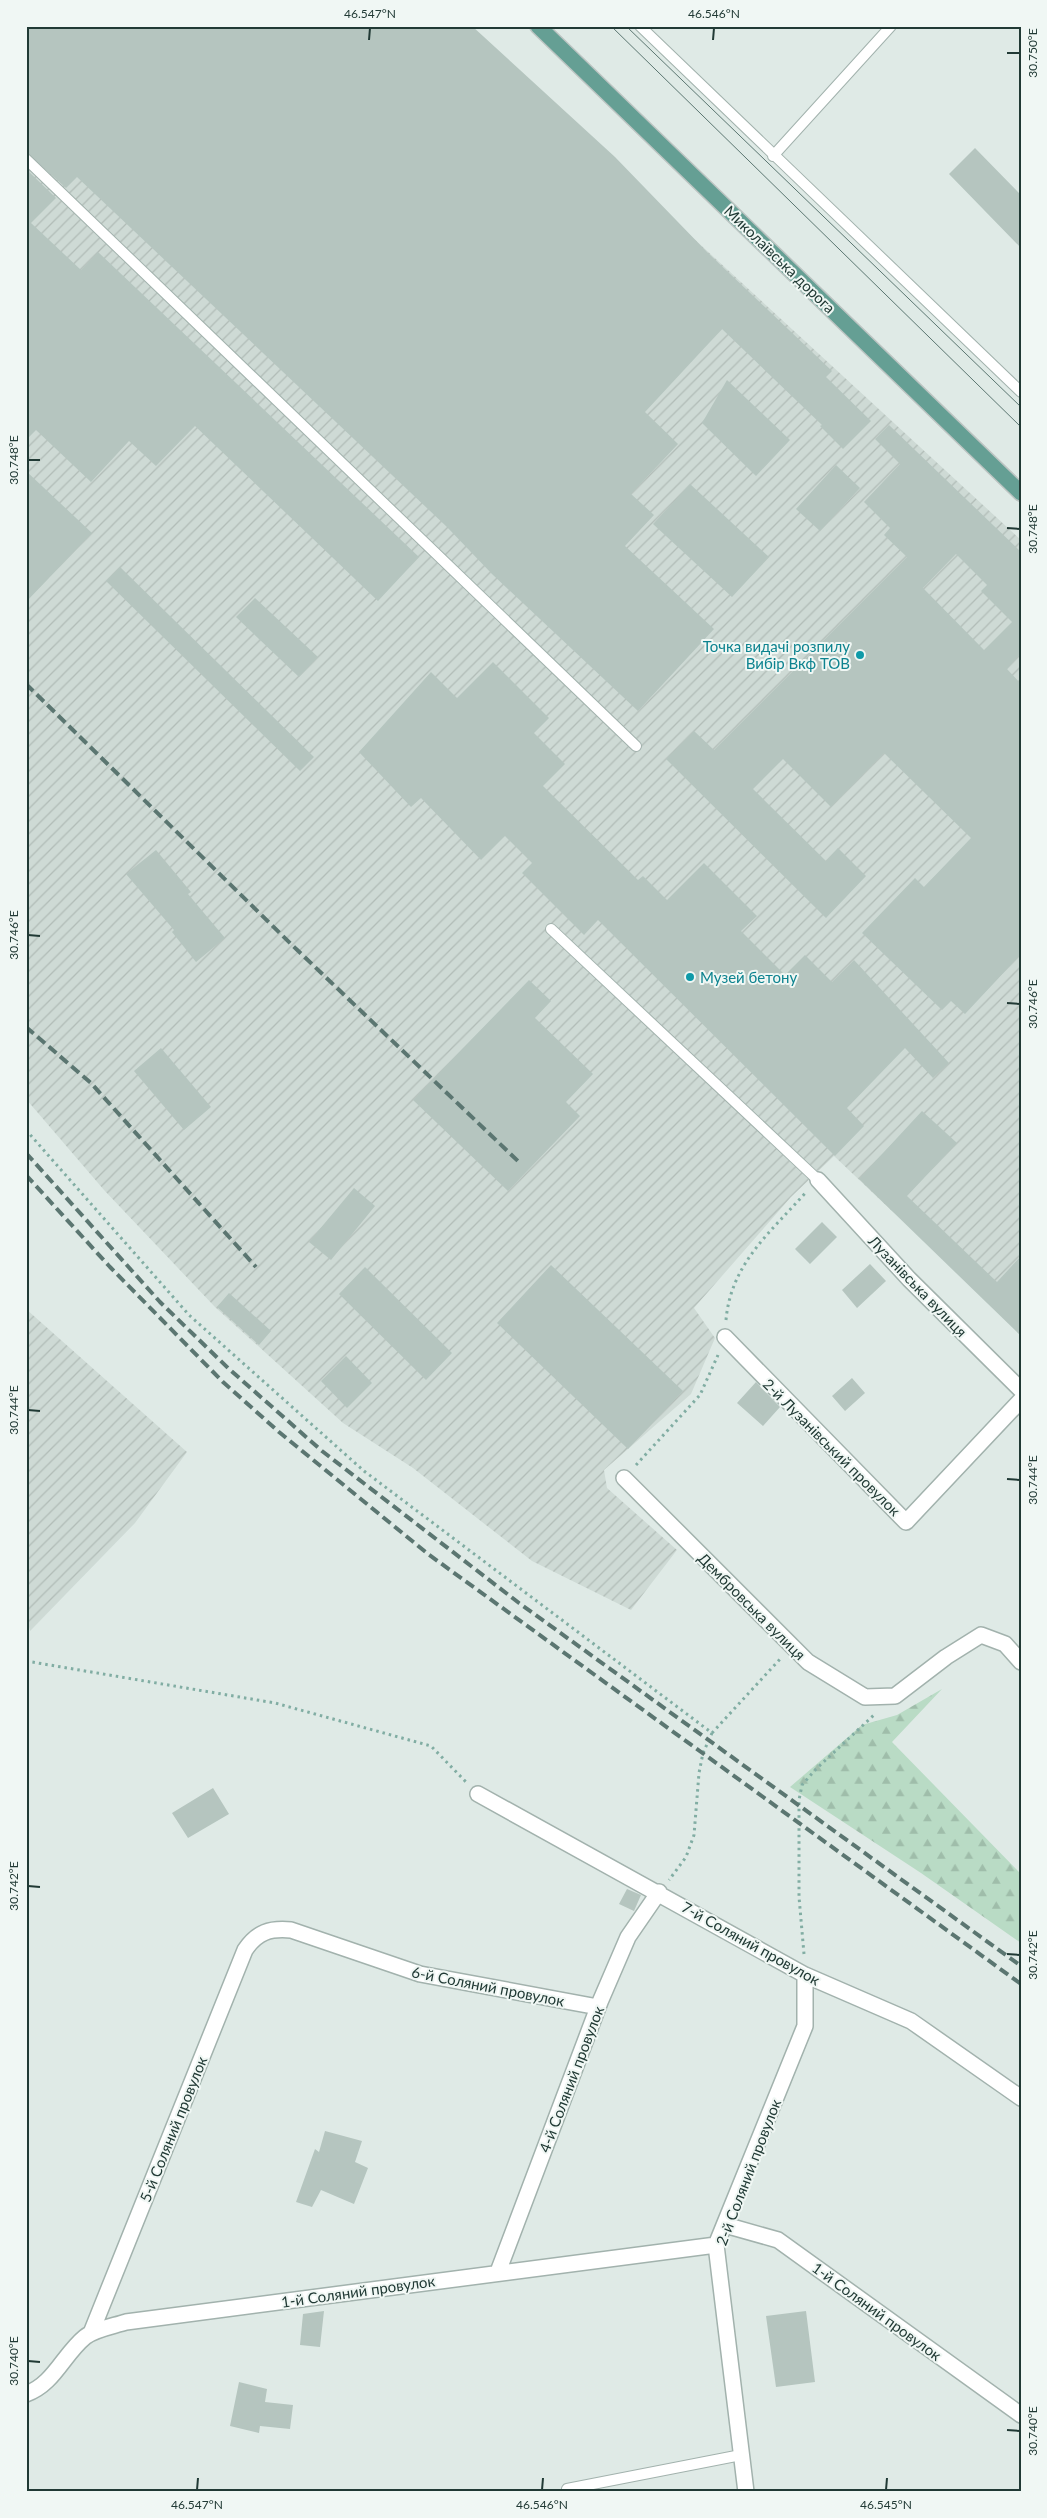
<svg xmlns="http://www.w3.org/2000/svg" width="1047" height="2518" font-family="Lato,sans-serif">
	<defs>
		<pattern id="industrial-furrows" width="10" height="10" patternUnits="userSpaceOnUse" patternTransform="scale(1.25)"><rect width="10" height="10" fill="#cedad5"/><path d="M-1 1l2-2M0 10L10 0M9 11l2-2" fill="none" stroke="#b1bcb7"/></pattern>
		<pattern id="forest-firs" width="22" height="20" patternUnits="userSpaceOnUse" patternTransform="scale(1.25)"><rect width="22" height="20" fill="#b9dbc5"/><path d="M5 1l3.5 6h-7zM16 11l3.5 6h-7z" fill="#9fbdaa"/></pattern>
	</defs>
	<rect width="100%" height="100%" fill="#dfeae6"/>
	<path fill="url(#industrial-furrows)" d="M 26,26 L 463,26 L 1021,540 L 1021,1317 L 892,1211 L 834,1156 L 791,1197 L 694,1308 L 715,1338 L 691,1394 L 604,1470 L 607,1488 L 677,1550 L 631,1610 L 532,1561 L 413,1468 L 343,1423 L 215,1307 L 104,1190 L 26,1099 Z
		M 26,1309 L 187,1452 L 135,1523 L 30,1631 L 26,1615 Z"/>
	<path fill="url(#forest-firs)" d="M 942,1689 L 892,1742 L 1021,1874 L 1021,1943 L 921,1873 L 790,1787 L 862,1725 L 897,1715 Z"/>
	<path fill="#b5c5bf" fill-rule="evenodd" d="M 26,26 L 472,26 L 615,157 L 707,252 L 832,371 L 826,377 L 871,421 L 843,449 L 820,426 L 822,425 L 722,329 L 645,412 L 678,444 L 631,494 L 654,515 L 625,546 L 714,629 L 638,711 L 492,574 L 447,527 L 77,177 L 66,188 L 26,152 Z
		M 975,148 L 1021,195 L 1021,248 L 949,174 Z
		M 26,169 L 56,198 L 31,223 L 81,270 L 98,252 L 419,557 L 378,601 L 195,426 L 156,466 L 129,441 L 91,482 L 36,430 L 26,440 Z
		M 727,380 L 790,440 L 756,476 L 702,423 Z
		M 889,425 L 1021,552 L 1021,653 L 1007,669 L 1021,684 L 1021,954 L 965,1014 L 951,1001 L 942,1010 L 862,933 L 915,878 L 924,887 L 971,838 L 884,753 L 831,807 L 783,759 L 753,789 L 826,861 L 838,848 L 866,876 L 826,918 L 666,759 L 694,731 L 714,750 L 907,557 L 884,535 L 890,528 L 864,502 L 900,464 L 875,439 ZM 956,554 L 987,585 L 981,591 L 1012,622 L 984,650 L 923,588 Z
		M 836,465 L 860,488 L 820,531 L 796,509 Z
		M 26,471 L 92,533 L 26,602 Z
		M 690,484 L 769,557 L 732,597 L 653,524 Z
		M 120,567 L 314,757 L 300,771 L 106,581 Z
		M 255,598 L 318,657 L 299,677 L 236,617 Z
		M 493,662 L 549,718 L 534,733 L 565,764 L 543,786 L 638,880 L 643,876 L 667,900 L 704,863 L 757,916 L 741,931 L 785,975 L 805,955 L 832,982 L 854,960 L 949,1063 L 933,1078 L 905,1048 L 847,1108 L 864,1126 L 835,1156 L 598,920 L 584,935 L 522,873 L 532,863 L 505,836 L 481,860 L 421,798 L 411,807 L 359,752 L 431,672 L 457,698 Z
		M 156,850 L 191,892 L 188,894 L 225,938 L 196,962 L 172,932 L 174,930 L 126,874 Z
		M 529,980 L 551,1001 L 535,1018 L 593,1074 L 566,1102 L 580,1116 L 508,1191 L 413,1100 Z
		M 161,1048 L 211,1107 L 184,1130 L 134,1071 Z
		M 922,1111 L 957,1143 L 907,1196 L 997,1282 L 1021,1256 L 1021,1336 L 859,1179 Z
		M 354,1188 L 375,1206 L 331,1260 L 309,1242 Z
		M 822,1222 L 837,1237 L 810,1264 L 795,1249 Z
		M 870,1264 L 886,1281 L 857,1308 L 842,1290 Z
		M 551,1265 L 683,1391 L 628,1449 L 497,1323 Z
		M 365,1267 L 452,1353 L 426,1380 L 339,1294 Z
		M 229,1293 L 271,1331 L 259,1345 L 217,1307 Z
		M 346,1356 L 372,1383 L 347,1408 L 321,1381 Z
		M 852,1378 L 865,1393 L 845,1411 L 832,1396 Z
		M 756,1382 L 780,1407 L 763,1426 L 737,1403 Z
		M 213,1788 L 229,1814 L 188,1838 L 172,1813 Z
		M 627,1889 L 641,1895 L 634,1911 L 619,1904 Z
		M 325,2131 L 362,2141 L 355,2162 L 368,2168 L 354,2204 L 321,2190 L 312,2207 L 296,2202 L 315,2149 L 319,2152 Z
		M 324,2311 L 320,2347 L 300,2345 L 303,2314 Z
		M 806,2311 L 815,2382 L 776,2387 L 766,2316 Z
		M 239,2382 L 267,2389 L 265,2402 L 293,2405 L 290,2429 L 260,2426 L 259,2433 L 230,2426 Z"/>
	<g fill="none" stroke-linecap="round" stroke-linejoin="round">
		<defs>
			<path id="lane" d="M 640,26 L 1021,392
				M 773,156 L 891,26
				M 26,159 L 636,746
				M 551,929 L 818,1180
				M 567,2489 L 741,2455"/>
			<path id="street" d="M 818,1180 L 909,1279 L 1021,1390
				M 725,1337 L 906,1522 L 1021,1400
				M 624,1478 L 808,1662 L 865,1697 L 895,1696 L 946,1657 L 981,1635 L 1005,1644 L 1021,1662
				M 478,1794 L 805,1975 L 911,2021 L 1021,2098
				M 725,2225 L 778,2240 L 1021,2415
				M 498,2272 L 600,2002 L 628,1937 L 659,1892
				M 91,2333 L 245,1950 C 257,1932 270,1928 291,1930 L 420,1974 L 598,2007
				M 26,2394 C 54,2384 63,2355 85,2337 C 95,2329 114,2326 126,2322 L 716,2245
				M 746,2492 L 716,2245 L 805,2026 L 805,1975"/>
			<path id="primary" d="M 538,26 L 1021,493"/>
		</defs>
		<use href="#lane" stroke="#a2b2ad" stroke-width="12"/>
		<use href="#street" stroke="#a2b2ad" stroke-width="18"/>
		<use href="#primary" stroke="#bcc4c2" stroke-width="18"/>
		<path stroke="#81ada3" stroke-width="3" stroke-dasharray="2.5 4" stroke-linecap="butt" d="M 26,1130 L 189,1315 L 364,1471 L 712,1733 L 703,1753 L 699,1773 L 694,1835 L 686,1857 L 669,1880
			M 726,1320 C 731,1263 771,1232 807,1191
			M 636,1465 L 700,1395 L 718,1355
			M 26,1661 L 275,1703 L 431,1746 L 466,1782
			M 712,1733 L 781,1658
			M 804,1954 L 799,1897 L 799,1800 L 802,1785 L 816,1769 L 875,1714"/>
		<use href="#lane" stroke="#fff" stroke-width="10"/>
		<use href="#street" stroke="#fff" stroke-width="15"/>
		<use href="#primary" stroke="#659f94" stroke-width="15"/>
		<path stroke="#5b7671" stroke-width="1" d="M 611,26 L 1021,427
			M 626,26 L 1021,407"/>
		<path stroke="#5b7671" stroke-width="4" stroke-dasharray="10 5" stroke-linecap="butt" d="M 26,684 L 291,944 L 520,1163
			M 26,1027 L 91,1083 L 256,1267
			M 26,1153 L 160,1302 L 228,1368 L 322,1451 L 519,1603 L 1021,1966
			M 26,1175 L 110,1267 L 223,1382 L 279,1432 L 428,1554 L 1021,1984"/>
	</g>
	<path fill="none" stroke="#213a35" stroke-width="2" d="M 369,40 L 370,28M 713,40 L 714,28M 1007,53 L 1020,53M 28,460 L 40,460M 1007,528 L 1020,529M 28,935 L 40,936M 1007,1003 L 1020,1004M 28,1410 L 40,1411M 1007,1479 L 1020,1480M 28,1886 L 40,1887M 1007,1954 L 1020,1955M 28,2361 L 40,2362M 1007,2430 L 1020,2431M 197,2490 L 198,2478M 542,2490 L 543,2478M 886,2490 L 887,2478"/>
	<g fill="#0f9aa8" stroke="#f0f7f4" stroke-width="2">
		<circle cx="860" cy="655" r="5"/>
		<circle cx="690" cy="977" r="5"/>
	</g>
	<g text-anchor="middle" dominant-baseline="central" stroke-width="4" stroke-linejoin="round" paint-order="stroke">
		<g font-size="15" fill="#213a35" stroke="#f0f7f4">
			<text transform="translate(780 259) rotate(44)">Миколаївська дорога</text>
			<text transform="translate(918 1286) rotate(46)">Лузанівська вулиця</text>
			<text transform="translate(832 1447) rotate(45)">2-й Лузанівський провулок</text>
			<text transform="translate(752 1606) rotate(45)">Дембровська вулиця</text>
			<text transform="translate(751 1943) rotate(29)">7-й Соляний провулок</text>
			<text transform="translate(488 1986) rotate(11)">6-й Соляний провулок</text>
			<text transform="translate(571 2079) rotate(-69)">4-й Соляний провулок</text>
			<text transform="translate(173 2129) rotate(-68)">5-й Соляний провулок</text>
			<text transform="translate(748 2172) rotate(-69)">2-й Соляний провулок</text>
			<text transform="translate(358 2291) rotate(-8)">1-й Соляний провулок</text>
			<text transform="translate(877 2311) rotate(36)">1-й Соляний провулок</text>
		</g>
		<g font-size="15" fill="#0d838f" stroke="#f0f7f4" text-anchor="end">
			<text x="850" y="646">Точка видачі розпилу<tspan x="850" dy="17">Вибір Вкф ТОВ</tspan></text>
			<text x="700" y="977" text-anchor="start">Музей бетону</text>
		</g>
	</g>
	<rect width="1047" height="2518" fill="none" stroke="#f0f7f4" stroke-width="55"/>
	<rect x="28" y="28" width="992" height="2462" fill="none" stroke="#213a35" stroke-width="2"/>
	<g font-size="12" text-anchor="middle" fill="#213a35">
		<text x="370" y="18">46.547°N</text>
		<text x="714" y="18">46.546°N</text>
		<text transform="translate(1033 53) rotate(-90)" y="4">30.750°E</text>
		<text transform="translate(14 460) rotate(-90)" y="4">30.748°E</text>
		<text transform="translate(1033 529) rotate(-90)" y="4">30.748°E</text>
		<text transform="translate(14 935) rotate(-90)" y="4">30.746°E</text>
		<text transform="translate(1033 1004) rotate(-90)" y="4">30.746°E</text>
		<text transform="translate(14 1410) rotate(-90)" y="4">30.744°E</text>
		<text transform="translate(1033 1480) rotate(-90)" y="4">30.744°E</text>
		<text transform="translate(14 1886) rotate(-90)" y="4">30.742°E</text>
		<text transform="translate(1033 1955) rotate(-90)" y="4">30.742°E</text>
		<text transform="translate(14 2361) rotate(-90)" y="4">30.740°E</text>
		<text transform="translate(1033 2431) rotate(-90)" y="4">30.740°E</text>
		<text x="197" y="2509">46.547°N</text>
		<text x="542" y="2509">46.546°N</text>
		<text x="886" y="2509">46.545°N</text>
	</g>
</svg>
